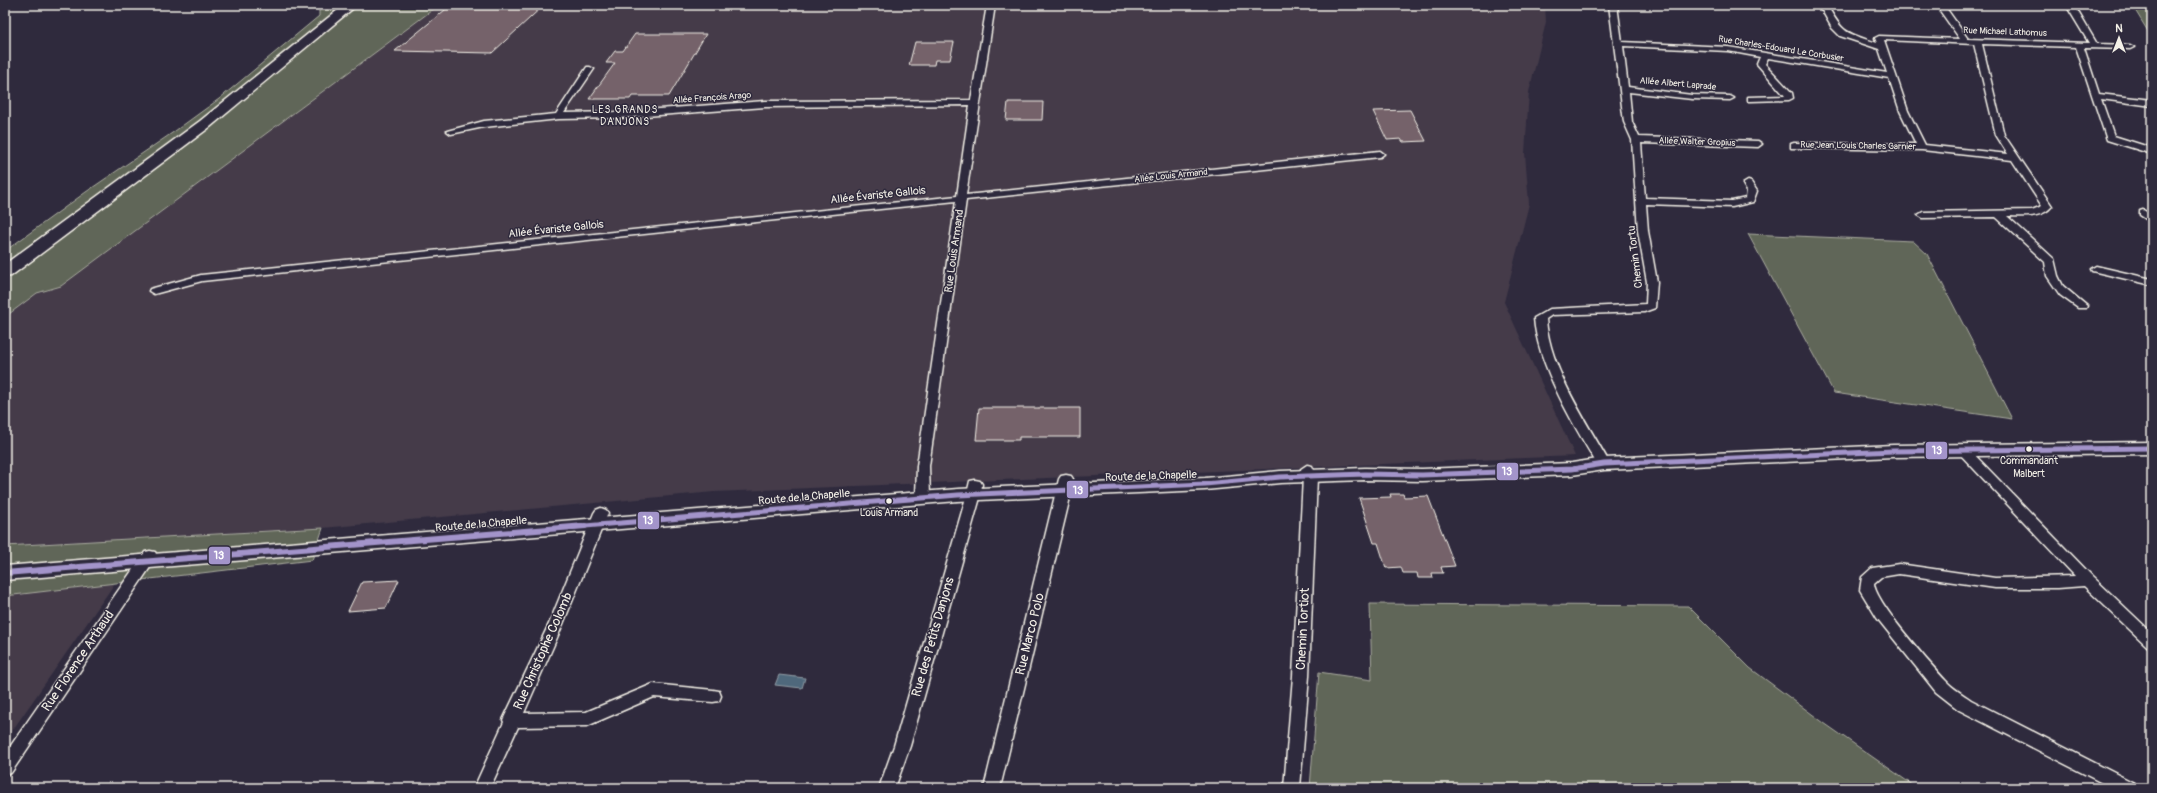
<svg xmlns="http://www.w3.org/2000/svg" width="2157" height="793" font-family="Pangolin,sans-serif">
	<rect width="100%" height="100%" fill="#2f2a3d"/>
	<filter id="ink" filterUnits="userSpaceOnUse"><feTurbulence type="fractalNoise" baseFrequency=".025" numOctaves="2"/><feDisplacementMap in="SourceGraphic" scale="8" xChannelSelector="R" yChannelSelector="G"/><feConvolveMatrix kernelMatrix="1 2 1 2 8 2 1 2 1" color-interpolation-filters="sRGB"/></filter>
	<g filter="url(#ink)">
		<path fill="#443b4a" d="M 439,5 L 1545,5 L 1546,22 L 1529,92 L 1525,153 L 1529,204 L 1504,302 L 1575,456 L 714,492 L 323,528 L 5,546 L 5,317 L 37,293 L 61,286 Z
			M 115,583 L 5,741 L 5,596 Z"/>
		<path fill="#616658" stroke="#aaaca0" d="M 319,5 L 439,5 L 61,286 L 37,293 L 5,317 L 5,251 L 86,192 L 175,131 L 219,99 L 319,16 Z
			M 2132,5 L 2152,5 L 2152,38 Z
			M 1748,234 L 1913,241 L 1927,254 L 2012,419 L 1834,393 Z
			M 323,528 L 312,560 L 5,596 L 5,546 Z
			M 1370,604 L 1688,606 L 1750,668 L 1824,723 L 1917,788 L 1310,788 L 1319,672 L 1372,680 Z"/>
		<path fill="#50677b" stroke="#929ea7" d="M 779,675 L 805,678 L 802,688 L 775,685 Z"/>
		<path fill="#75626a" stroke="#f4f1e8" d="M 451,5 L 544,5 L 492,53 L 395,51 Z
			M 635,34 L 706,34 L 669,96 L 632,96 L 630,99 L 589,99 L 615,63 L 606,63 L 615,51 L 623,51 Z
			M 915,42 L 954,42 L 950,60 L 935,60 L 934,65 L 909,65 Z
			M 1008,102 L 1043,102 L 1042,120 L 1006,120 Z
			M 1410,110 L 1426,141 L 1403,142 L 1401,139 L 1387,140 L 1373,111 Z
			M 979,408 L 1080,408 L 1080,437 L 1019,437 L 1019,440 L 976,440 Z
			M 1390,494 L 1403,494 L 1404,497 L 1428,496 L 1455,566 L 1441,567 L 1443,573 L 1432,573 L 1433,578 L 1418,578 L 1417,573 L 1403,573 L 1401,567 L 1386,568 L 1378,543 L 1374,543 L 1359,498 L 1391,497 Z
			M 399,580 L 386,608 L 348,611 L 362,582 Z"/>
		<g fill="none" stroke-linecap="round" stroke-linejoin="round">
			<defs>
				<path id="minor" d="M 987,5 L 995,5 L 966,195 L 1380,151 L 1384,154 L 1380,157 L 966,200 L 929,466 L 930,497 L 928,500 L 918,500 L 916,497 L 917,466 L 956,201 L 202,281 L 154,294 L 149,291 L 150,289 L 201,275 L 957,196 L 970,105 L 765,107 L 619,118 L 559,119 L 484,127 L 451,134 L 447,131 L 484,121 L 556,114 L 587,67 L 590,67 L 594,69 L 564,113 L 619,112 L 765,101 L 971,100 Z
					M 1609,5 L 1617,5 L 1622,42 L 1728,47 L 1887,73 L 1879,49 L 1840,36 L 1832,28 L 1819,5 L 1827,5 C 1844,35 1845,32 1877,43 L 1875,38 L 1879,36 L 1960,39 L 1936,5 L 1944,5 L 1968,39 L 2089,43 L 2066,5 L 2074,5 L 2097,44 L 2130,45 L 2134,47 L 2130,49 L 2084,48 L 2099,94 L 2152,100 L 2152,106 L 2101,99 L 2114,136 L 2152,148 L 2152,154 L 2107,140 L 2076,47 L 1982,44 L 2004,135 L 2052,206 C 2042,219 2022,216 2007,216 L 2054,259 L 2058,276 L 2063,286 L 2087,306 L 2086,308 L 2078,308 L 2060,295 L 2047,276 L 2045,262 L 1996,217 L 1923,218 L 1918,215 L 1923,212 L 2032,210 L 2042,206 L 2012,160 L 1922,150 L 1791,148 L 1791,144 L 1794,143 L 1916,144 L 1900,111 L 1889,78 L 1768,58 L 1765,64 L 1792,93 L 1793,98 L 1789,100 L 1751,101 L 1748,101 L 1748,97 L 1785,96 L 1757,64 L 1760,57 L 1728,51 L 1623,46 L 1628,87 L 1692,95 L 1730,96 L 1734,98 L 1730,100 L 1692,99 L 1629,92 L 1632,122 L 1639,137 L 1758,141 L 1762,144 L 1758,147 L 1641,143 L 1645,198 L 1732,201 L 1746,198 L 1747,191 L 1743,184 L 1748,181 L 1751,182 L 1757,191 L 1753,202 L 1732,207 L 1646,204 L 1648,231 L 1657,282 L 1655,308 L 1644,312 L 1552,315 L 1546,319 C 1549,368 1587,422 1610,464 L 1604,468 L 1599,467 C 1575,428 1537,364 1534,318 L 1550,309 L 1646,304 L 1647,282 L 1638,231 L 1632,140 L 1624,122 ZM 1884,40 L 1974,44 L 1996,135 L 2008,154 L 1925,145 L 1908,111 Z
					M 2143,210 L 2152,215 L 2152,223 L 2140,215 L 2140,211 Z
					M 2096,266 L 2152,279 L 2152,285 L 2092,271 L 2091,269 Z
					M 1962,445 L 1966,446 L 2092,576 L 2152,633 L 2152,648 L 2147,646 L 2084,586 L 2058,588 L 1995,588 L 1899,574 L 1881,577 L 1874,583 C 1874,601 1931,665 1946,681 C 1953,689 1963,694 1971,700 L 2134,783 L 2136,788 L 2112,788 L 1959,710 L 1936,692 L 1877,618 L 1860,590 L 1862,577 L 1872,568 L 1899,564 L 1995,578 L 2075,576 L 1958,452 L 1956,449 L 1958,446 Z
					M 1307,465 L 1312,466 L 1317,477 L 1309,676 L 1300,788 L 1284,788 L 1293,676 L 1303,477 L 1301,469 Z
					M 1066,475 L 1071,476 L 1073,479 L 1072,489 L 1000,788 L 984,788 L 1059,479 L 1061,476 Z
					M 975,480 L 980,481 L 982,484 L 981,494 L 910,746 L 895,788 L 879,788 L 894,746 L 967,494 L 970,481 Z
					M 601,508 L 606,510 L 608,513 L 563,624 L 524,713 L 586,712 L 653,684 L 713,690 L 719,691 L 721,696 L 719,701 L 713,702 L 654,697 L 587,726 L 518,727 L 490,788 L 474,788 L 504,722 L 503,720 L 549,624 L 594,513 L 596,510 Z
					M 150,551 L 155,552 L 157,556 L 155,560 L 11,773 L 5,775 L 5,754 L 145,552 Z"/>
				<path id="secondary" d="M 2152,442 L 2152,454 L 1893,457 L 1604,470 L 1572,475 L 1422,481 L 1365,480 L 1280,483 L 1205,490 L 958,501 L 5,580 L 5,566 L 958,489 L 1205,478 L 1280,471 L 1365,468 L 1422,469 L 1572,463 L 1604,458 L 1893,445 Z"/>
				<path id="primary" d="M 344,5 L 357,5 L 210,127 L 11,276 L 5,277 L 5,264 L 200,121 Z"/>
			</defs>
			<use href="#minor" stroke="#f4f1e8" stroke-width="3"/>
			<use href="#secondary" stroke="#f4f1e8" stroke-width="3"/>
			<use href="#primary" stroke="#f4f1e8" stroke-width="3"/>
			<use href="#minor" fill="#2f2a3d" fill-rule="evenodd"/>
			<use href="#secondary" fill="#2f2a3d" fill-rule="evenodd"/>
			<use href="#primary" fill="#2f2a3d" fill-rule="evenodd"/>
			<defs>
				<path id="bus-1-far1" d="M 573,527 L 958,495 L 1205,484 L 1280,477 L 1365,474 L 1422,475 L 1572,469 L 1604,464 L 1893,451 L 2152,448"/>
				<path id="bus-1" d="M 5,573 L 585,526"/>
			</defs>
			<use href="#bus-1-far1" stroke="#2f2a3d" stroke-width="8"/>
			<use href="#bus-1" stroke="#2f2a3d" stroke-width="10"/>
			<use href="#bus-1-far1" stroke="#a394ca" stroke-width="5"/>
			<use href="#bus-1" stroke="#a394ca" stroke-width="6"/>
		</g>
	</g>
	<g fill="#f4f1e8" stroke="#2f2a3d" stroke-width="1.5">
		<circle cx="2029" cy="449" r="3.5"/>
		<circle cx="889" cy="501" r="3.5"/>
	</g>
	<g text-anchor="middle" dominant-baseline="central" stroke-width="3" stroke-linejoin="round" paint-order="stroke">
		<g font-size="9" fill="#f4f1e8" stroke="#2f2a3d">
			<text transform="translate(2005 32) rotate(2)">Rue Michael Lathomus</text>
			<text transform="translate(1781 49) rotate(9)">Rue Charles-Edouard Le Corbusier</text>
			<text transform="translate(1678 84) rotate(5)">Allée Albert Laprade</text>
			<text transform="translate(712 98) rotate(-4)">Allée François Arago</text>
			<text transform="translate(1697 142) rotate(2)">Allée Walter Gropius</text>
			<text transform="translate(1858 146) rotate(1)">Rue Jean Louis Charles Garnier</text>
			<text transform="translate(1171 176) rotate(-6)">Allée Louis Armand</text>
		</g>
		<g font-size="10" letter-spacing="1" fill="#f4f1e8" stroke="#2f2a3d">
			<text x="625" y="110">LES GRANDS<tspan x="625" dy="12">DANJONS</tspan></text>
		</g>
		<g font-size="10" fill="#f4f1e8" stroke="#2f2a3d">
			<text x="2029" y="461">Commandant<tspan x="2029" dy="13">Malbert</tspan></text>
			<text x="889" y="513">Louis Armand</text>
		</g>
		<g font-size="11" fill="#f4f1e8" stroke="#2f2a3d">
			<text transform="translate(878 195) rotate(-6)">Allée Évariste Gallois</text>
			<text transform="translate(556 229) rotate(-6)">Allée Évariste Gallois</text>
			<text transform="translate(954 251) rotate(-82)">Rue Louis Armand</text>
			<text transform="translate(1635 257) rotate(-97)">Chemin Tortu</text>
			<text transform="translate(1151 476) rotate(-2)">Route de la Chapelle</text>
			<text transform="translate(804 497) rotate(-5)">Route de la Chapelle</text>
			<text transform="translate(481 524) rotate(-5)">Route de la Chapelle</text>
		</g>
		<g font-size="13" fill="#f4f1e8" stroke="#2f2a3d">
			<text transform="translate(1303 629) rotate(-87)">Chemin Tortiot</text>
			<text transform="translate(1030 634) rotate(-76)">Rue Marco Polo</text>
			<text transform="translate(933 637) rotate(-74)">Rue des Petits Danjons</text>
			<text transform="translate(543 651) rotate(-66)">Rue Christophe Colomb</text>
			<text transform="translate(78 661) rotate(-56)">Rue Florence Arthaud</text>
		</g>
	</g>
	<g stroke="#2f2a3d" stroke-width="1.5">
		<rect x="1925" y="441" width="23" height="19" rx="4" fill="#a394ca"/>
		<rect x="1496" y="462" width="23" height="19" rx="4" fill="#a394ca"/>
		<rect x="1066" y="480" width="23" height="19" rx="4" fill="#a394ca"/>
		<rect x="637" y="511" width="23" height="19" rx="4" fill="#a394ca"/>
		<rect x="208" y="546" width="23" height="19" rx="4" fill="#a394ca"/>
	</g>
	<g font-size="11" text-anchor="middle" font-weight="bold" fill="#fff">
		<text x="1937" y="454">13</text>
		<text x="1507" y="475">13</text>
		<text x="1078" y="494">13</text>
		<text x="648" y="524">13</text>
		<text x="219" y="559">13</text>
	</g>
	<rect width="2157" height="793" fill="none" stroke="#2f2a3d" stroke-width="20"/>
	<rect x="10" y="10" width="2137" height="773" fill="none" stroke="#f4f1e8" stroke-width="1.5" filter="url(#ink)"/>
	<g transform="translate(2119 38)" stroke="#2f2a3d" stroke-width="3" paint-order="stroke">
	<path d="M0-3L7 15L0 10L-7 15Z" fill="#f4f1e8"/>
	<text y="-6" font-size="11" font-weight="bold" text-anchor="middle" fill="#f4f1e8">N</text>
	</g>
</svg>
